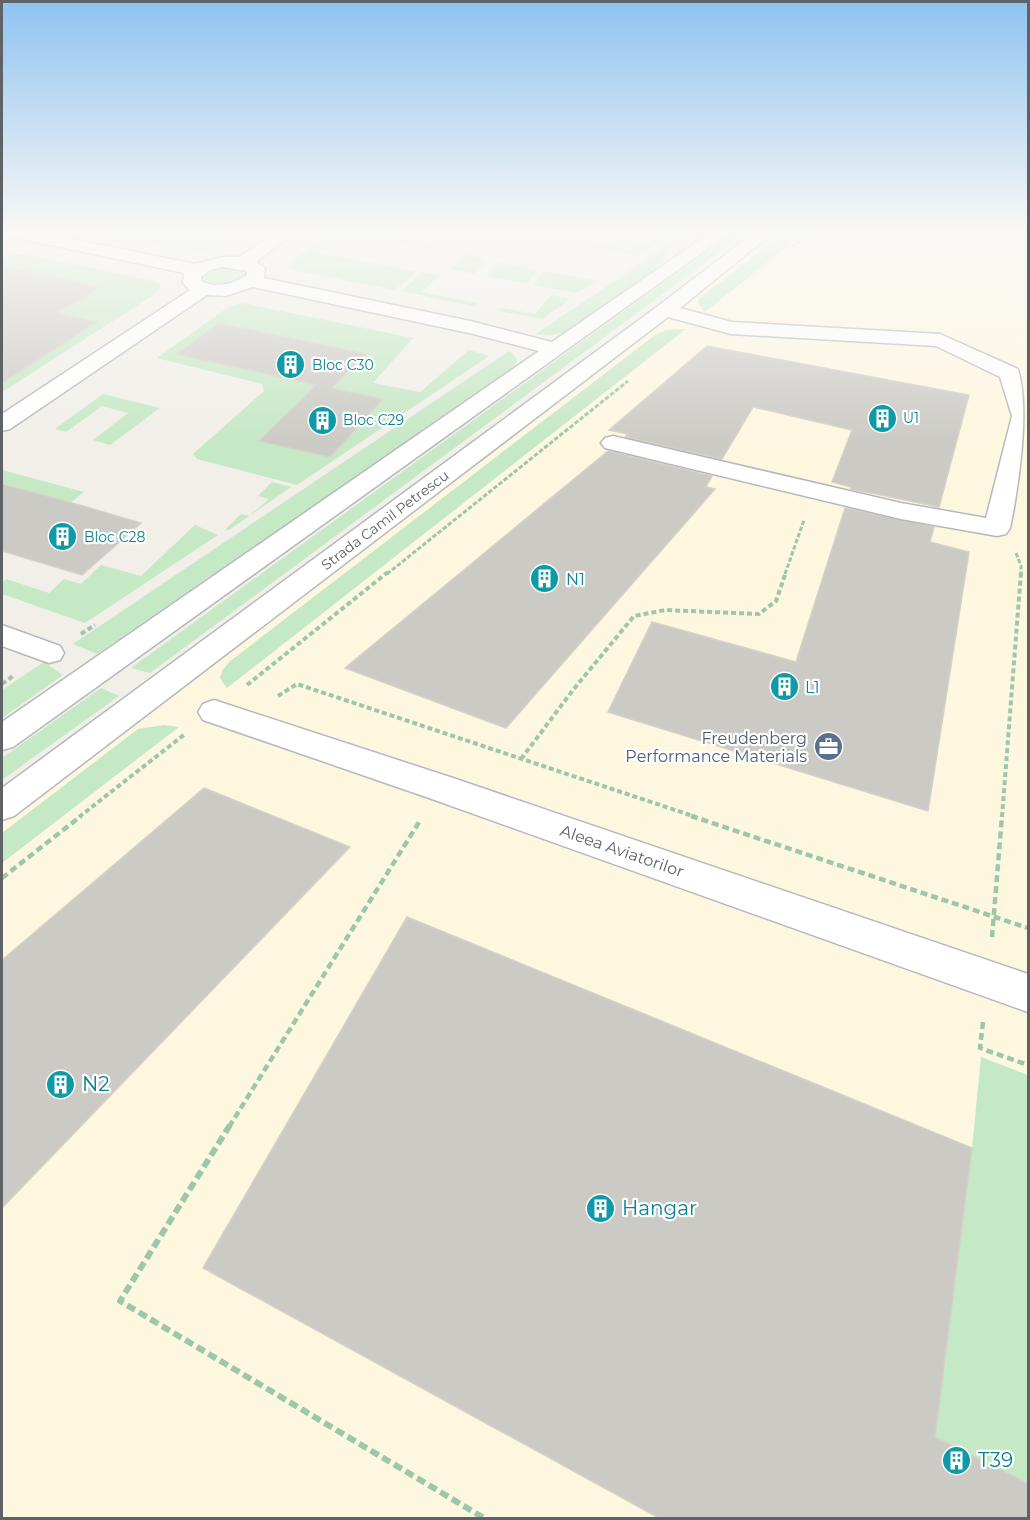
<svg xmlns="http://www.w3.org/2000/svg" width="1030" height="1520" font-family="Montserrat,sans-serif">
	<rect width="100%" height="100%" fill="#f1efe8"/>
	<path fill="#fef7e0" d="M 759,231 L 1028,231 L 1028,1518 L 2,1518 L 2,793 Z"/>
	<path fill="#c5e8c5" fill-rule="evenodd" d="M 120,231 C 139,231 217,228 225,243 C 203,261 141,240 114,234 Z
		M 335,231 L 355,231 L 435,244 L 431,248 L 342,234 L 317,253 L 416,271 L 395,290 L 298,271 L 289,267 L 293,261 Z
		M 650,231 L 675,231 L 637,255 L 585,245 L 587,242 L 628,249 L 632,241 L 650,244 L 660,236 Z
		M 689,231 L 695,231 L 672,247 L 654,271 L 585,321 L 567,332 L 551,335 L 536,334 Z
		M 735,231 L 748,231 L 150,673 L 131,668 Z
		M 786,231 L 806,231 L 705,312 L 698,302 L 700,298 Z
		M 13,254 L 27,255 L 154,281 L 160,284 L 161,287 L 152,296 L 2,392 L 2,369 L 17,373 L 96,323 L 57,313 L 100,287 L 2,266 L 2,259 Z
		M 465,254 L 487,261 L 474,274 L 450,269 Z
		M 499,262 L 500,262 L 537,270 L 527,284 L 487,276 Z
		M 243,265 L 252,275 L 224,287 L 198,283 L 198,273 L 207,268 Z
		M 544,271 L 593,280 L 597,281 L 576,293 L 534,285 Z
		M 423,272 L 440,275 L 421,292 L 477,303 L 474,306 L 401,291 Z
		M 551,295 L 570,299 L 543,319 L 498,311 L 502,308 L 535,314 Z
		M 242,303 L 413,338 L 373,383 L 420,392 L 469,350 L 489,356 L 297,485 L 197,459 L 193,454 L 264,391 L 262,384 L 157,358 L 230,306 ZM 218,323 L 366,354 L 331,388 L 383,399 L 329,457 L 259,441 L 316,385 L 177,354 Z
		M 686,329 L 227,688 L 220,678 L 222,671 L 229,662 L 655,335 L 666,330 Z
		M 509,351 L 516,357 L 517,362 L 509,372 L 97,654 L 73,644 Z
		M 103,394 L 160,408 L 110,445 L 93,440 L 128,413 L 102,406 L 66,432 L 55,429 Z
		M 2,470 L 84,492 L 70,503 L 2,483 Z
		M 272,482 L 291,487 L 229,530 L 225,530 L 241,514 L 249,516 L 269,499 L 258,496 Z
		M 195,525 L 218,535 L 85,623 L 2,594 L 2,583 L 6,579 L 49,593 L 64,579 L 81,584 L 101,565 L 141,576 Z
		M 44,662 L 63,675 L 2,718 L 2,690 Z
		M 101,688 L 119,696 L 2,780 L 2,758 Z
		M 164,725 L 179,727 L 2,863 L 2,833 L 138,729 Z
		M 981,1057 L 1028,1075 L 1028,1484 L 935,1437 L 972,1148 Z"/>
	<path fill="#cccac5" stroke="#d6d1c6" stroke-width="1.5" d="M 2,266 L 100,287 L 57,313 L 97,322 L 2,383 Z
		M 218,323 L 367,354 L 331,388 L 383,399 L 330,457 L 259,441 L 316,385 L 177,354 Z
		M 707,346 L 969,395 L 939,507 L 851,489 L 851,487 L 832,482 L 852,430 L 753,407 L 722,459 L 625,437 L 628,434 L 609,430 Z
		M 608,451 L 712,476 L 706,487 L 715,489 L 506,728 L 345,668 Z
		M 2,484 L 83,506 L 141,523 L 82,575 L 2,551 Z
		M 845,508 L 934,527 L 930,542 L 969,552 L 928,811 L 608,712 L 652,622 L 796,662 Z
		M 204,788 L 350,847 L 2,1208 L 2,960 Z
		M 407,917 L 972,1148 L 935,1437 L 1029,1484 L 1029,1518 L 659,1518 L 203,1268 Z"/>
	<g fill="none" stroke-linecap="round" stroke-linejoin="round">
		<defs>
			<path id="minor" d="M 2,231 L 32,231 L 195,264 L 223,257 L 239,257 L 278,231 L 297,231 L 256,262 L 265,268 L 264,278 L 470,321 L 552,342 L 713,231 L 732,231 L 13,747 L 2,750 L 2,722 L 539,351 L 469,333 L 253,287 L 225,296 L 207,295 L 10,429 L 2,431 L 2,414 L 190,290 L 183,283 L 184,273 L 7,236 L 2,235 ZM 223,267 L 247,271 L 247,275 C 233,284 216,289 201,281 L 201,277 L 210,270 Z
				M 756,231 L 775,231 L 680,308 L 732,322 L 940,334 L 1018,369 C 1030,409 1019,485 1010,528 L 1006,534 L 997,536 L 901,519 L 605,448 L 601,443 L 605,438 L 613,436 L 901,503 L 986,518 L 1012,416 L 1000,377 L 936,346 L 731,334 L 668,317 L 14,816 L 2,820 L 2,788 L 658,306 Z
				M 2,625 L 60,646 L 64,653 L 60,660 L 49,663 L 2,646 Z
				M 214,700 L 453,778 L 1028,974 L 1028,1012 L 429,798 L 203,720 L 198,712 L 203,704 Z"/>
		</defs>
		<use href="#minor" stroke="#b5b8bc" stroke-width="3"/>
		<path stroke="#9cc7a9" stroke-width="2" stroke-dasharray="4 1.5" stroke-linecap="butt" d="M 792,247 L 812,231"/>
		<path stroke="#9cc7a9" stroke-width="3" stroke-dasharray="4.5 2" stroke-linecap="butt" d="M 1016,553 L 1021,566 L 1021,574
			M 387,574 L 628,381
			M 785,574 L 804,520"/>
		<path stroke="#9cc7a9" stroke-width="4" stroke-dasharray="5 3" stroke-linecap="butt" d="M 81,634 L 95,625
			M 2,684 L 13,676
			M 247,685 L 388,572
			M 278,696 L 297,684 L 696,817
			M 521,759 L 573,690 L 634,616 L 665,610 L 759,614 L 776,601 L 786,572
			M 79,817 L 185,734
			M 1002,817 L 1021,572"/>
		<path stroke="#9cc7a9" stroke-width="4.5" stroke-dasharray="7 4" stroke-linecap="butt" d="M 691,816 L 1028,928
			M 2,878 L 81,816
			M 992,937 L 1002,816
			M 983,1022 L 980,1048 L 1028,1065
			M 229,1127 L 421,819"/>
		<path stroke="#9cc7a9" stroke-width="6" stroke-dasharray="9 4.5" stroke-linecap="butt" d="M 230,1125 L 120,1301 L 484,1518"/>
		<use href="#minor" fill="#fff" fill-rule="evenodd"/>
	</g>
	<linearGradient id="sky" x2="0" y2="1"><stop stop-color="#8fc3f1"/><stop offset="0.52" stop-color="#f9f8f5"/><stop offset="1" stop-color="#f9f8f5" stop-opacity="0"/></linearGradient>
	<rect width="1030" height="444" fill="url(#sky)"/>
	<defs>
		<symbol id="building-disc" viewBox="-11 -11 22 22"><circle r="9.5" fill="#0f9aa8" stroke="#fff"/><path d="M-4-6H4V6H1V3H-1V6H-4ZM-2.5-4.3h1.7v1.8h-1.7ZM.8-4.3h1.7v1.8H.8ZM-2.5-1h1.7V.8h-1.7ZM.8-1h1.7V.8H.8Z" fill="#fff"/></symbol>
		<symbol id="office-disc" viewBox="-11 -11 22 22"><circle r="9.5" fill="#5c6f8a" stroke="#fff"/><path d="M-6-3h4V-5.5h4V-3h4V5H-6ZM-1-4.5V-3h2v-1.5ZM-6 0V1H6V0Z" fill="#fff"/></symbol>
	</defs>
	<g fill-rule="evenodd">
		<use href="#building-disc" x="274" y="348" width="33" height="33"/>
		<use href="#building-disc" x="866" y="402" width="33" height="33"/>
		<use href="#building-disc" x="306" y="404" width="33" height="33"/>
		<use href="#building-disc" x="46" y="520" width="33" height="33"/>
		<use href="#building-disc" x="528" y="562" width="33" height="33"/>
		<use href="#building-disc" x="768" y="670" width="33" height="33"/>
		<use href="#office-disc" x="812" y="730" width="33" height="33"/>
		<use href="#building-disc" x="44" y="1068" width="33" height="33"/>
		<use href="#building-disc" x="584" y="1192" width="33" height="33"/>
		<use href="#building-disc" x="940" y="1444" width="33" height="33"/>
	</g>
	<g text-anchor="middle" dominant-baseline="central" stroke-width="4.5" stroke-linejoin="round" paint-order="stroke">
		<g font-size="14" fill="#0d838f" stroke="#fff" text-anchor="start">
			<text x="312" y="365">Bloc C30</text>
			<text x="903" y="418">U1</text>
			<text x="343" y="420">Bloc C29</text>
			<text x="84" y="537">Bloc C28</text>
		</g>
		<g font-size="14" fill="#5f6368" stroke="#fff">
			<text transform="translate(385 520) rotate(-37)">Strada Camil Petrescu</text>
		</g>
		<g font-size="16" fill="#0d838f" stroke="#fff" text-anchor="start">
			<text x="566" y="579">N1</text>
			<text x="805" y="687">L1</text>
		</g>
		<g font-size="16" fill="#4e5e75" stroke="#fff" text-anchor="end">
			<text x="807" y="738">Freudenberg<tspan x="807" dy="18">Performance Materials</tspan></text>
		</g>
		<g font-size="16" fill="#5f6368" stroke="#fff">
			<text transform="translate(622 851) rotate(19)">Aleea Aviatorilor</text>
		</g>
		<g font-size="20" fill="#0d838f" stroke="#fff" text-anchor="start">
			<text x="82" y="1084">N2</text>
			<text x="622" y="1208">Hangar</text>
			<text x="978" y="1460">T39</text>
		</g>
	</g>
	<rect width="1030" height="1520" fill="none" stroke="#5f6368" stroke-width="6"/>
</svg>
